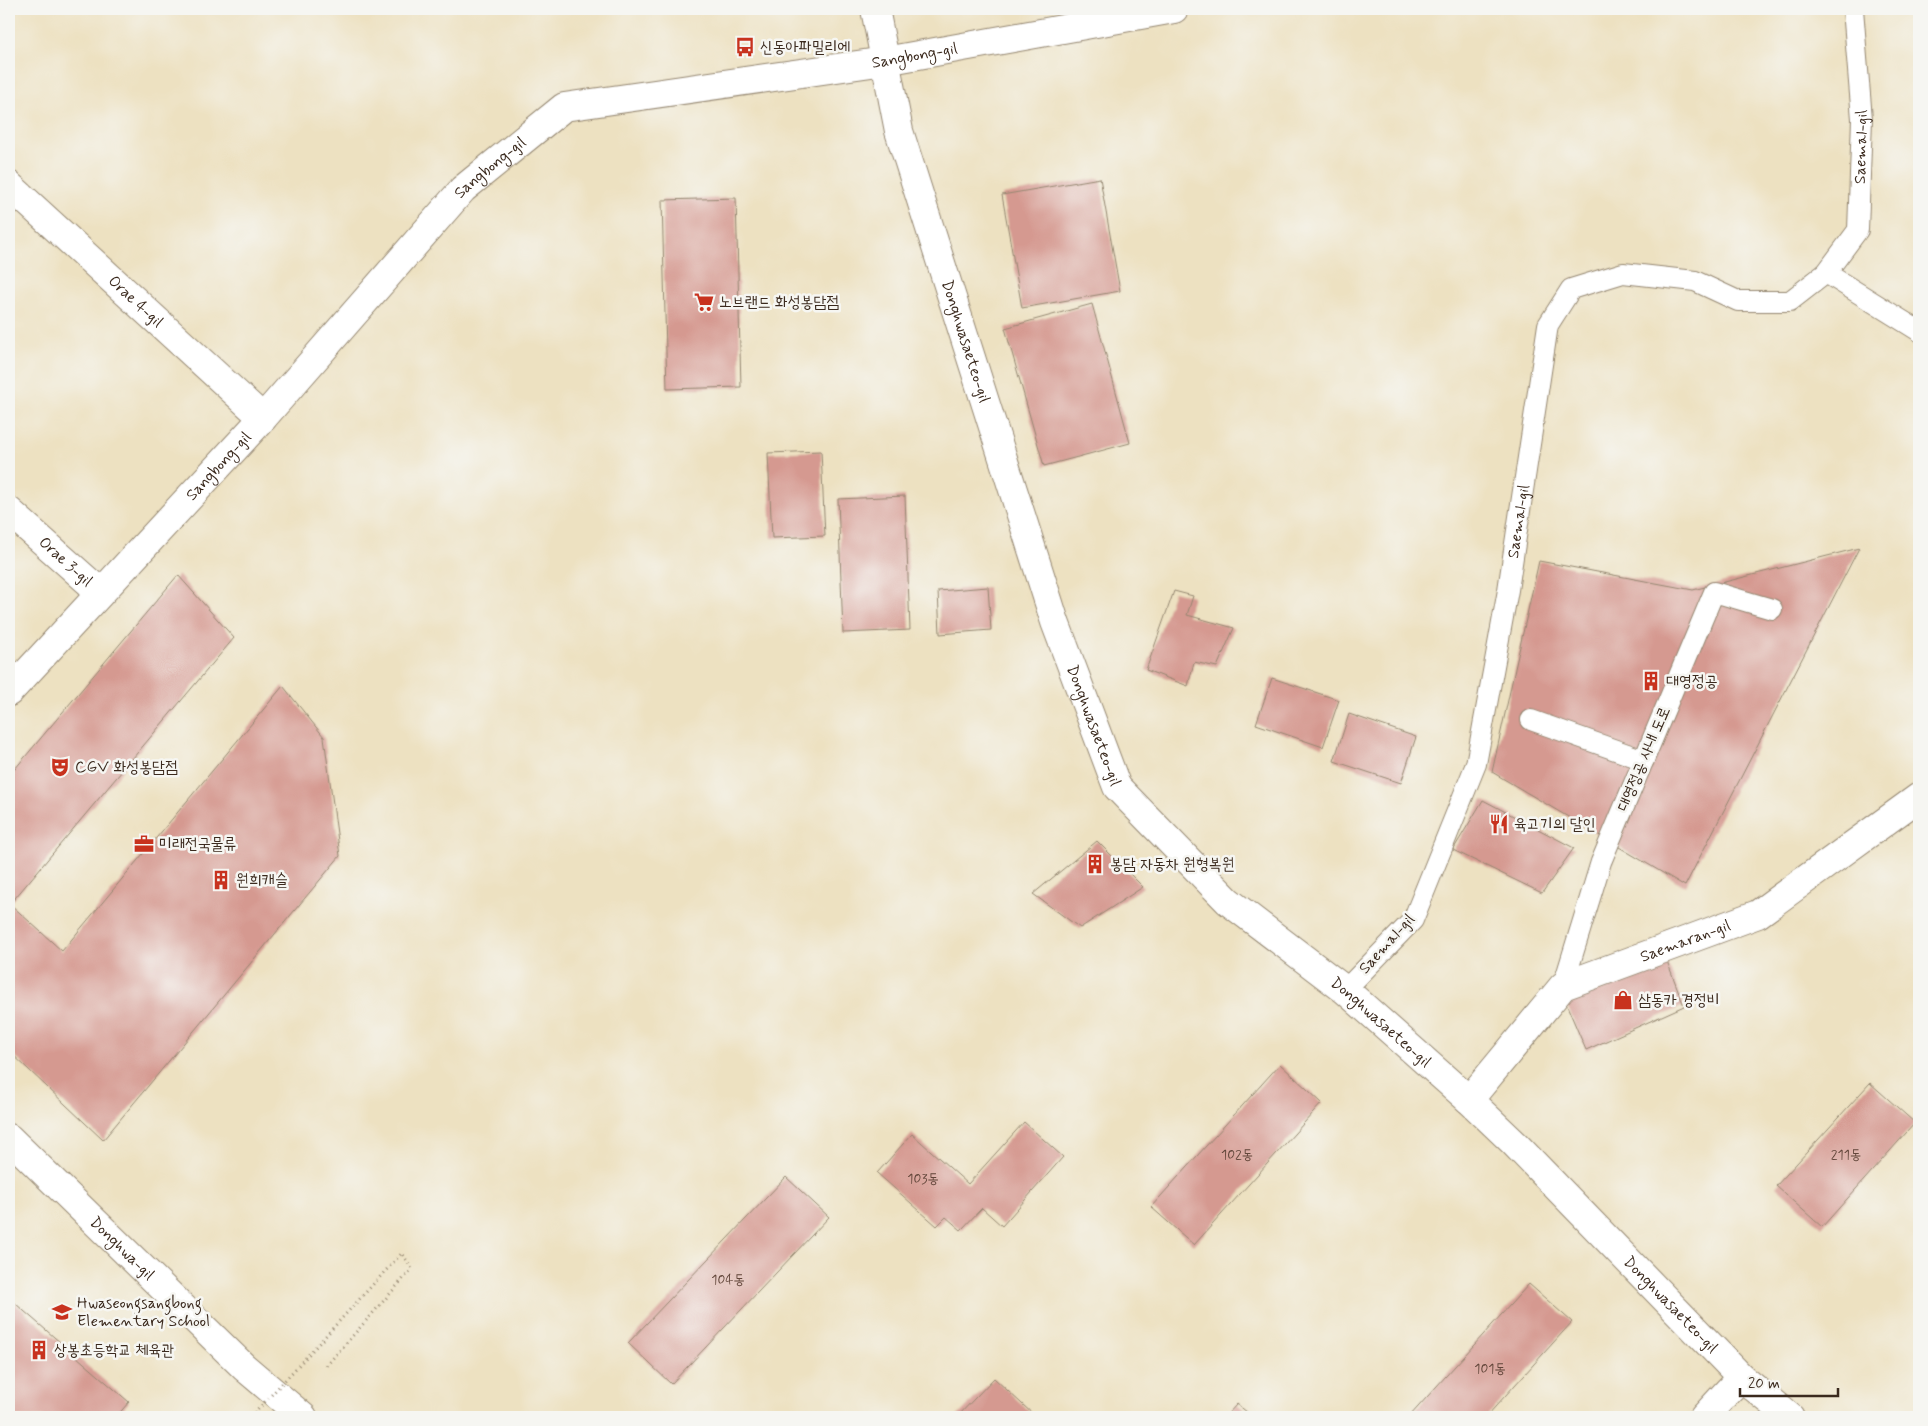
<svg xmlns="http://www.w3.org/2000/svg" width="1928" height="1426" font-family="Mynerve,'Poor Story',sans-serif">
	<rect width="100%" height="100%" fill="#f6f6f2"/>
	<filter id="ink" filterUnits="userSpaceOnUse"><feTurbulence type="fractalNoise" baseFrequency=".02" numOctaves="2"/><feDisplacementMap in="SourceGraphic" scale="10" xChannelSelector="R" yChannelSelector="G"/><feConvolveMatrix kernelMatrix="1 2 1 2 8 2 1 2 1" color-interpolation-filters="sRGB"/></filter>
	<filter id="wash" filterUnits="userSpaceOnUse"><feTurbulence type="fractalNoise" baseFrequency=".0096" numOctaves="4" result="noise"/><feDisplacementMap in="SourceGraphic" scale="20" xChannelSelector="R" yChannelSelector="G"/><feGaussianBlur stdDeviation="1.12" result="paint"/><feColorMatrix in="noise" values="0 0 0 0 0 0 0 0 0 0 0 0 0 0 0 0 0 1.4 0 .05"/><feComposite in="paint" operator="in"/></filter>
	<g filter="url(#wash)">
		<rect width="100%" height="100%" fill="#ede1c1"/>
		<g id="blocks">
			<path fill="#d59990" d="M 1100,178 L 1120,291 L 1022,308 L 1002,195 Z
				M 736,198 L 741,387 L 667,389 L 662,200 Z
				M 1092,304 L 1130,443 L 1044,466 L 1005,328 Z
				M 821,451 L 825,536 L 772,538 L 768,453 Z
				M 905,496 L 910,630 L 843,633 L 838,499 Z
				M 1859,548 L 1685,886 L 1492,772 L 1539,561 L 1693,590 Z
				M 178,575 L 234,638 L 10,904 L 62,951 L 283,686 L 324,737 L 340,856 L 103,1140 L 9,1051 L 9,776 Z
				M 988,587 L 991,630 L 940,634 L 938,591 Z
				M 1174,591 L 1193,596 L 1187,615 L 1234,628 L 1217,667 L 1194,662 L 1188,686 L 1146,670 Z
				M 1272,678 L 1339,700 L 1323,747 L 1256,724 Z
				M 1349,714 L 1416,737 L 1401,783 L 1334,761 Z
				M 1483,800 L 1574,848 L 1542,893 L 1453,850 Z
				M 1097,841 L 1143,887 L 1080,928 L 1033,894 Z
				M 1664,953 L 1684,1006 L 1586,1050 L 1562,994 Z
				M 1280,1064 L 1322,1103 L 1194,1245 L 1151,1207 Z
				M 1870,1083 L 1915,1123 L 1822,1227 L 1776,1186 Z
				M 1024,1122 L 1063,1157 L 1002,1226 L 982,1208 L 961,1230 L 946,1217 L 937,1226 L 877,1173 L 912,1134 L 968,1184 Z
				M 786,1177 L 829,1217 L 671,1384 L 628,1343 Z
				M 1529,1284 L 1572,1322 L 1486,1417 L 1409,1417 Z
				M 9,1298 L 129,1402 L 116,1417 L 9,1417 Z
				M 994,1378 L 1036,1417 L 957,1417 Z
				M 1237,1404 L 1253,1417 L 1225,1417 Z"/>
		</g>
	</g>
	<g filter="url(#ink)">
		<use href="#blocks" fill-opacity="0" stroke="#948670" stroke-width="1"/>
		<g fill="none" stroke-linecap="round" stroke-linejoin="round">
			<defs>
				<g id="service">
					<path d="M 1826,273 L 1919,331"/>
					<path d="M 1531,720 L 1644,760"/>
					<path d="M 1563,986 L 1601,862 L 1714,592 L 1772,609"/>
					<path id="s1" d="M 1345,990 L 1413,920 L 1476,764 L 1508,590 L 1548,325 L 1571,289 L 1623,273 L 1695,281 L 1738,301 L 1790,301 L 1826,273 L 1858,230 L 1862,119 L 1853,9"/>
				</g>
				<g id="minor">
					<path id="s2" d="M 875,9 L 899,131 L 1055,622 L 1117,787 L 1228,901 L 1345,990 L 1469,1100 L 1514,1143 L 1741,1377 L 1790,1417"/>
					<path id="s3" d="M 9,185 L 263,418"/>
					<path id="s4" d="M 9,511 L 100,592"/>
					<path id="s5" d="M 9,692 L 263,418 L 463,189 L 564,107 L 885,61 L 1174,9"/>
					<path id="s6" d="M 1469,1100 L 1563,986 L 1758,914 L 1919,797"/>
					<path d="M 1704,1417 L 1741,1377"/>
				</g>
				<g id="tertiary">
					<path id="s7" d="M 9,1138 L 244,1367 L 303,1417"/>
				</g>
			</defs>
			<use href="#service" stroke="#948670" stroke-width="22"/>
			<use href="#minor" stroke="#948670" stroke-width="30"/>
			<use href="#tertiary" stroke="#948670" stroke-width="30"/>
			<use href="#service" stroke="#fff" stroke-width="20"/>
			<use href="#minor" stroke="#fff" stroke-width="28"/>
			<use href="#tertiary" stroke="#fff" stroke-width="28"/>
			<path stroke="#948670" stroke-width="3" stroke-dasharray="1 4" stroke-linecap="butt" d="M 251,1417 L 402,1253 L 412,1269 L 325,1367"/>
		</g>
	</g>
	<defs>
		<symbol id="bus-bare" viewBox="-9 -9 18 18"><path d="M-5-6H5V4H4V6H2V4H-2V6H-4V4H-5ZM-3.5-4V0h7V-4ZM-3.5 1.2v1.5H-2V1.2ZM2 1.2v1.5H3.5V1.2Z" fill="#c8321e" stroke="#f6f6f2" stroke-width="2.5" paint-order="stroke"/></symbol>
		<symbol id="supermarket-bare" viewBox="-9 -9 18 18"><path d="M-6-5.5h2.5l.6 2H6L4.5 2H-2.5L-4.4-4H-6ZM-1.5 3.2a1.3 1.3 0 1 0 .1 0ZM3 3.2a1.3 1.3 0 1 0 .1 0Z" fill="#c8321e" stroke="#f6f6f2" stroke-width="2.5" paint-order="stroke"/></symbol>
		<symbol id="building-bare" viewBox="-9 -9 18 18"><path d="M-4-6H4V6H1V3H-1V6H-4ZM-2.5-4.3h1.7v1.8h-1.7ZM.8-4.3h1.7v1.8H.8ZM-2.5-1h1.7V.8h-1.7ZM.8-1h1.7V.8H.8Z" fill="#c8321e" stroke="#f6f6f2" stroke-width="2.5" paint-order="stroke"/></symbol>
		<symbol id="theatre-bare" viewBox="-9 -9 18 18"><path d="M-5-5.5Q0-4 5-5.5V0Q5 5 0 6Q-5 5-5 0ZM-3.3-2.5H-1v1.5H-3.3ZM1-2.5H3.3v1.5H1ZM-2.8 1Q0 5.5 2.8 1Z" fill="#c8321e" stroke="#f6f6f2" stroke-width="2.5" paint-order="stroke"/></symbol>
		<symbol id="restaurant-bare" viewBox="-9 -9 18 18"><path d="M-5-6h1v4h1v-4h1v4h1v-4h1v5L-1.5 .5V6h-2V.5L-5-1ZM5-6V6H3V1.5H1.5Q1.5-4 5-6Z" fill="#c8321e" stroke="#f6f6f2" stroke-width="2.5" paint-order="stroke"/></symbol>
		<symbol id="office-bare" viewBox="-9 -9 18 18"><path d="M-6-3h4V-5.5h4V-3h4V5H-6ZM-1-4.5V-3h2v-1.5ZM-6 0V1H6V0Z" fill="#c8321e" stroke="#f6f6f2" stroke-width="2.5" paint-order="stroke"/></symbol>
		<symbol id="shop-bare" viewBox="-9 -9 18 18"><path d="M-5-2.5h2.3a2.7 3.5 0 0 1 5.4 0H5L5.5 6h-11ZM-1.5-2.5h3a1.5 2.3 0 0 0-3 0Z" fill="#c8321e" stroke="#f6f6f2" stroke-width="2.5" paint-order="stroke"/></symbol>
		<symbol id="school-bare" viewBox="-9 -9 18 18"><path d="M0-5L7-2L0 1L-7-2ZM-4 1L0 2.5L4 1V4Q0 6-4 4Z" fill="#c8321e" stroke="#f6f6f2" stroke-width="2.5" paint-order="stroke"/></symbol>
	</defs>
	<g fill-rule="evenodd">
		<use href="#bus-bare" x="731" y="33" width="28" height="28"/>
		<use href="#supermarket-bare" x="690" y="288" width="28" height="28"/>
		<use href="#building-bare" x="1637" y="667" width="28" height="28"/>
		<use href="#theatre-bare" x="46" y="753" width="28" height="28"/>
		<use href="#restaurant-bare" x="1485" y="810" width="28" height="28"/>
		<use href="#office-bare" x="130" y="830" width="28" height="28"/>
		<use href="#building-bare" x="1081" y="850" width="28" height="28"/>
		<use href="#building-bare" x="207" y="866" width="28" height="28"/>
		<use href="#shop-bare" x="1609" y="986" width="28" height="28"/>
		<use href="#school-bare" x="48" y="1298" width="28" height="28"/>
		<use href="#building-bare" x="25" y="1336" width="28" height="28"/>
	</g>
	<g text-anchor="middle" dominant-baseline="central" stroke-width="5" stroke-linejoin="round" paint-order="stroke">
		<g font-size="14" fill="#62463a">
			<text x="1237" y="1155">102동</text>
			<text x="1846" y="1155">211동</text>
			<text x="923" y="1179">103동</text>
			<text x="728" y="1280">104동</text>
			<text x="1490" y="1369">101동</text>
		</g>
		<g font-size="16" fill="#3b2a1e" stroke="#f6f6f2" text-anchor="start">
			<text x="760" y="47">신동아파밀리에</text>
			<text x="719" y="302">노브랜드 화성봉담점</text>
			<text x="1666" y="681">대영정공</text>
			<text x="75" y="767">CGV 화성봉담점</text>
			<text x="1514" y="824">육고기의 달인</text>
			<text x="159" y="844">미래전국물류</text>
			<text x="1110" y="864">봉담 자동차 원형복원</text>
			<text x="236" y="880">원희캐슬</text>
			<text x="1638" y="1000">삼동카 경정비</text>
			<text x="77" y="1303">Hwaseongsangbong<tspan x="77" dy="18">Elementary School</tspan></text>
			<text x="54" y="1350">상봉초등학교 체육관</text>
		</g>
		<g font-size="16" fill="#3b2a1e" stroke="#f6f6f2">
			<text stroke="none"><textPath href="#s5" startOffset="1162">Sangbong-gil</textPath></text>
			<text stroke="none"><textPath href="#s1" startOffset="1162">Saemal-gil</textPath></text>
			<text stroke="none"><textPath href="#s5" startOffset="712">Sangbong-gil</textPath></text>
			<text stroke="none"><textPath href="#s3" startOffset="172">Orae 4-gil</textPath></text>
			<text stroke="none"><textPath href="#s2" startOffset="345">Donghwasaeteo-gil</textPath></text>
			<text stroke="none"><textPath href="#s5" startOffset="308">Sangbong-gil</textPath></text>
			<text stroke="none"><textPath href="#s1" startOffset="512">Saemal-gil</textPath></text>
			<text stroke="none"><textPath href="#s4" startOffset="76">Orae 3-gil</textPath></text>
			<text stroke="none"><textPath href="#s2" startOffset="750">Donghwasaeteo-gil</textPath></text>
			<text transform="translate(1644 759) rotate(-67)">대영정공 사내 도로</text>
			<text stroke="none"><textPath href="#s6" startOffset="278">Saemaran-gil</textPath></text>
			<text transform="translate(1387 944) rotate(-48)">Saemal-gil</text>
			<text stroke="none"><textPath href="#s2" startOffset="1170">Donghwasaeteo-gil</textPath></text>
			<text stroke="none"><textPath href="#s7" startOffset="158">Donghwa-gil</textPath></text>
			<text stroke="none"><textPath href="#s2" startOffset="1575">Donghwasaeteo-gil</textPath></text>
		</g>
	</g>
	<rect width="1928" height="1426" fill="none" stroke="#f6f6f2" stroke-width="30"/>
	<path d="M1740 1388v8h98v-8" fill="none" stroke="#3b2a1e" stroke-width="2.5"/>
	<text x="1748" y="1388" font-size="15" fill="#3b2a1e" stroke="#f6f6f2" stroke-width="4" paint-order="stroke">20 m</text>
</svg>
